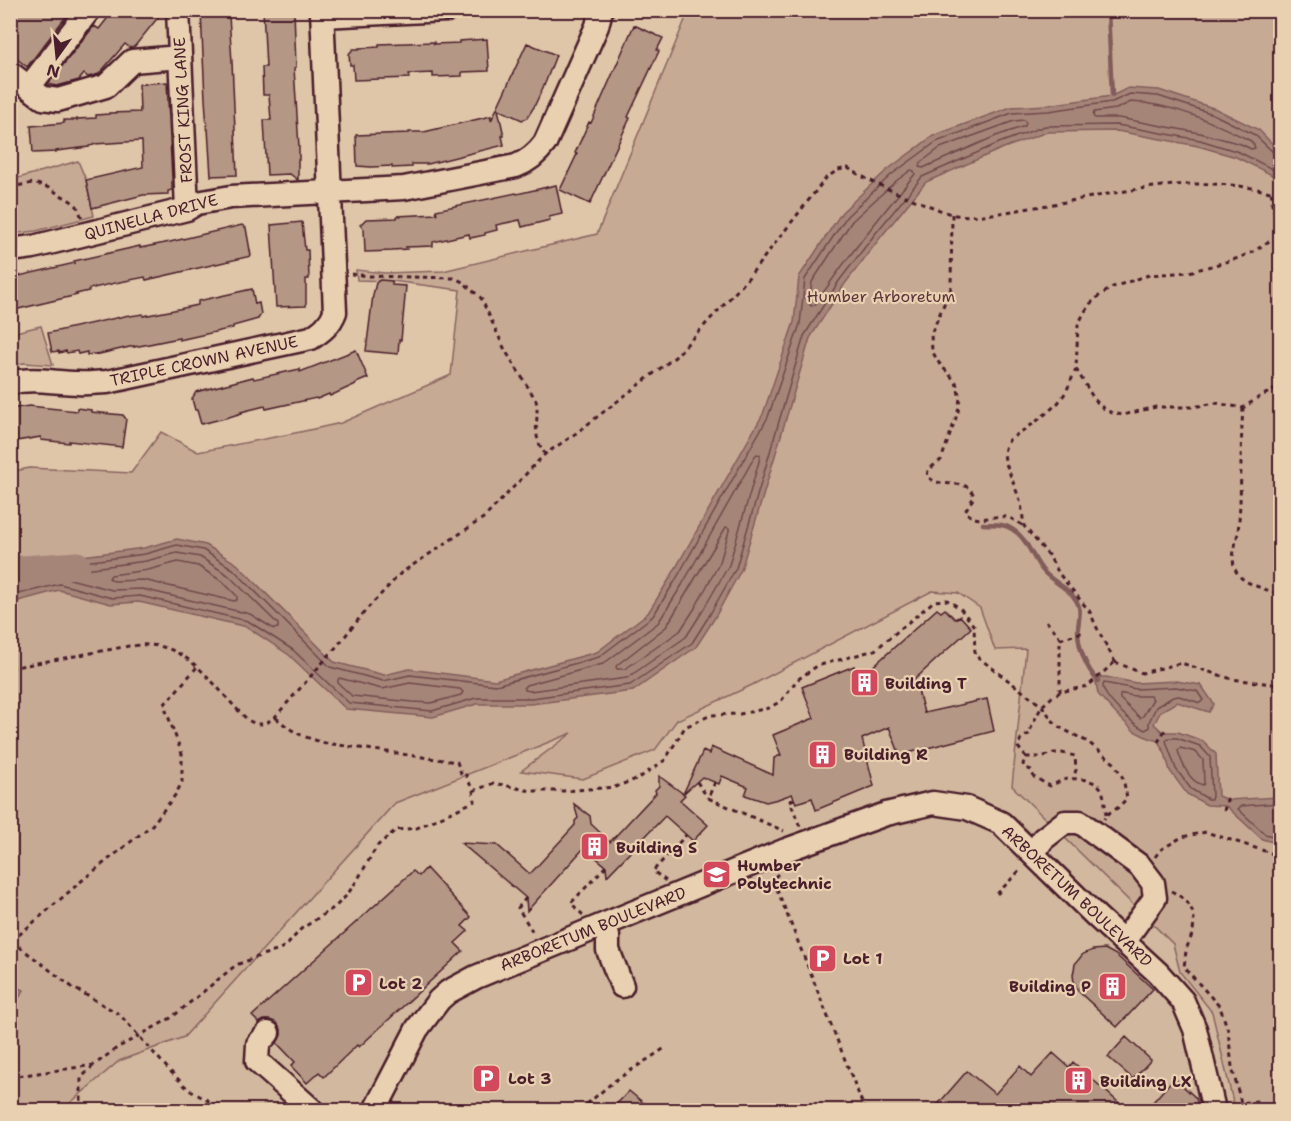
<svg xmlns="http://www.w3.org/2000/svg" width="1291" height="1121" font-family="'Shantell Sans',sans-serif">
	<rect width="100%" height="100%" fill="#dfc6a9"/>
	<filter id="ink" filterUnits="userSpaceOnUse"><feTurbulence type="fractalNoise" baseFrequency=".0167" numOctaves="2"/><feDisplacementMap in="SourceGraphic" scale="12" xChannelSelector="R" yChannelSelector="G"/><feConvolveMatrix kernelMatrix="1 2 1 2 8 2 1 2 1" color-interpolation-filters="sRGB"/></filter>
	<g filter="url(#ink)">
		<path fill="#d2b89e" d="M 942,574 L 1033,587 L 1012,786 L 1173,944 L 1180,972 L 1212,1012 L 1235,1110 L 62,1110 L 119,1061 L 184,1037 L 395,803 L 613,718 Z"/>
		<path fill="#c7aa94" stroke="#886460" stroke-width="1.5" d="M 684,11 L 1280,11 L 1280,1110 L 1235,1110 L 1212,1012 L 1180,972 L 1173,944 L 1012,786 L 1026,649 L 995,650 L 980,608 L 958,593 L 932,591 L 752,685 L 677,720 L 655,750 L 583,779 L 521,771 L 572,733 L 395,803 L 184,1037 L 119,1061 L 62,1110 L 11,1110 L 10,472 L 29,468 L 131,473 L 161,432 L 198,452 L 300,432 L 341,423 L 451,375 L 460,290 L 392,281 L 357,280 L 356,270 L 385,273 L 443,271 L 597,234 L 685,20 Z
			M 78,161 L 86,180 L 94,216 L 36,231 L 11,234 L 11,180 Z
			M 41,326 L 53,365 L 24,363 L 11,365 L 11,333 Z"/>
		<path fill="#a68579" stroke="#815c5a" stroke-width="1.5" d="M 1128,88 L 1159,90 L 1216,109 L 1259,130 L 1280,152 L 1280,179 L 1236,157 L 1198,146 L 1117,131 L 1047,132 L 1001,149 L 926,182 L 880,238 L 844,285 L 810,338 L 741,570 L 714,619 L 696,647 L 633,691 L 531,704 L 477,704 L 433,717 L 346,709 L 289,655 L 247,627 L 139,602 L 111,604 L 59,590 L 11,603 L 11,568 L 40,567 L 67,558 L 144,548 L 177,539 L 206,545 L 237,564 L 334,662 L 384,675 L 409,669 L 495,680 L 597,652 L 648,613 L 670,578 L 763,414 L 794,322 L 799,277 L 842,212 L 887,170 L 933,136 L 1011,107 L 1047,105 L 1112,96 Z
			M 1100,677 L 1106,677 L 1136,683 L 1176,681 L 1201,685 L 1214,704 L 1209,712 L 1177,702 L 1161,711 L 1154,724 L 1163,732 L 1178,732 L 1203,741 L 1216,754 L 1218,796 L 1228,800 L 1280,797 L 1280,844 L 1262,839 L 1226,806 L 1207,805 L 1187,794 L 1170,771 L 1165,753 L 1158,741 L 1144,736 L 1134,731 L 1116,714 L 1098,694 L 1096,682 Z
			M 11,985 L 24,990 L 11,1010 Z"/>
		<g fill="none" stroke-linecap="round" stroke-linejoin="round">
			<path stroke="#6f484a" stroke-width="1.5" d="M 1131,102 C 1174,104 1213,122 1251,141 L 1254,145 L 1255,148 L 1251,149 L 1241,144 L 1200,133 L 1119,118 L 1095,118 L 1093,116 L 1094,112 L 1116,109 Z
				M 1024,120 L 1026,123 L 1025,126 L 996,136 L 923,168 L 919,167 L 920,163 L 940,148 L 1014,121 Z
				M 911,170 L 914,171 L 915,174 C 880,217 845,259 815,305 L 811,306 L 809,303 L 812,282 L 852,221 L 896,181 Z
				M 757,454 L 760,455 L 760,458 L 729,565 L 702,612 L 686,637 L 627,678 L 530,691 L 525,690 L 524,687 L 526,685 L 603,664 L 658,623 L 682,585 L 755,456 Z
				M 726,527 L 729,528 L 729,531 L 720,562 L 695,608 L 680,631 L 625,669 L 617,669 L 616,667 L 617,665 L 666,627 Z
				M 177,553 L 200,557 L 228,575 L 278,624 L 278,628 L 274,629 L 250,614 L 142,589 L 112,590 L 66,578 L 64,576 L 65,573 L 70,571 L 146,561 Z
				M 178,562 L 198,566 L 223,582 L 237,596 L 237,600 L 234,601 L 143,580 L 114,581 L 109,578 L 111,575 L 148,570 Z
				M 10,574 L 41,573 L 69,564 L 145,554 L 177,545 L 203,550 L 233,569 L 330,667 L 383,681 L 410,675 L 496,685 L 599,657 L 653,616 L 675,581 L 768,417 L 800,324 L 805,279 L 847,216 L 891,175 L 936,142 L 1012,113 L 1048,111 L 1112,102 L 1130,94 L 1158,96 L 1213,114 L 1255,135 L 1275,154 L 1280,155
				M 10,596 L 60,584 L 112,598 L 140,596 L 248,621 L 293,650 L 349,703 L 432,711 L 476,698 L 531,698 L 630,685 L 692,643 L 709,616 L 736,568 L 804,336 L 839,281 L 875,234 L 922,177 L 999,143 L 1045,126 L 1117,125 L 1200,140 L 1239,152 L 1280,173
				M 339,678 L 382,689 L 410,683 L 460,689 L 463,692 L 461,695 L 431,703 L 413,702 L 352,696 L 338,683 L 338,680 Z
				M 1104,683 L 1136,689 L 1176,687 L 1197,691 L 1203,700 L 1200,703 L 1179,696 L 1173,697 L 1156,707 L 1149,722 L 1149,728 L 1145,730 C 1133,724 1105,700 1103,686 Z
				M 1123,694 L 1135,696 L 1150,696 L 1153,699 L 1143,716 L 1140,718 L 1120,699 L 1120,695 Z
				M 1177,738 L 1200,746 L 1210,757 L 1212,796 L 1211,799 L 1208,799 L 1191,789 L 1176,769 L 1166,741 L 1168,738 Z
				M 1180,748 L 1196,752 L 1203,760 L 1204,783 L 1203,785 C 1189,782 1182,763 1178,751 Z
				M 1280,803 L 1241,806 L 1238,809 L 1265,834 L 1280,838"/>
			<path stroke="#815c5a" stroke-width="4.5" d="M 1108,10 L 1112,96
				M 983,524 C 992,525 1002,523 1010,528 C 1029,538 1031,558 1044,572 C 1055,584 1074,590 1079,607 C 1081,615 1078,622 1078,630 C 1078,648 1086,668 1098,681"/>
			<path stroke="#a68579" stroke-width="27" d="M 10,570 L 77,565"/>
		</g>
		<path fill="#b59785" stroke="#4a1f2b" stroke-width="1.5" d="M 22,10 L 71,10 L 27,67 L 10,53 L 10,24 Z
			M 114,10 L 164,10 L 135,46 L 130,48 L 125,44 L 99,74 L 88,77 L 84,74 L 79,80 L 57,86 L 48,84 L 94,26 L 99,29 Z
			M 263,10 L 294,10 L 296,67 L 294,68 L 299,147 L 299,160 L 298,160 L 298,180 L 290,174 L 267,175 L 264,120 L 271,120 L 269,95 L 263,95 L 262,67 L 266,67 Z
			M 228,11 L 229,16 L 232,62 L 237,175 L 211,176 L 208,129 L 207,129 L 205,99 L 201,12 Z
			M 634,25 L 663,38 L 657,50 L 659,51 L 628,117 L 630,118 L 590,204 L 560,190 L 577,154 L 575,153 L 589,122 L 591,123 Z
			M 487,39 L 489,71 L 462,72 L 462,76 L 433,77 L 433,73 L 409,74 L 409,78 L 354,80 L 353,65 L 350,65 L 349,54 L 353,49 L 359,49 L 359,48 L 379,47 L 379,44 L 434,42 L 434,44 L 459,43 L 459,41 Z
			M 527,43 L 556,55 L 546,81 L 534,107 L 527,118 L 522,120 L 498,109 L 504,136 L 502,136 L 504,145 L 428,164 L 412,164 L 412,167 L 392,168 L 392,166 L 371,167 L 357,166 L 356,135 L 409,133 L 409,132 L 424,132 L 491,116 L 491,121 Z
			M 167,82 L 172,178 L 172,190 L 168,191 L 168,194 L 143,195 L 92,208 L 86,180 L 143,167 L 142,141 L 94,144 L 94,145 L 89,146 L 89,147 L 56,151 L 56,152 L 33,153 L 31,126 L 64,123 L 64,120 L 77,120 L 77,119 L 96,118 L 96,115 L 109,114 L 109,113 L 140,112 L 139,84 Z
			M 556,185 L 562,214 L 549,217 L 550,220 L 522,227 L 520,220 L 496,225 L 497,230 L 485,233 L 485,235 L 470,238 L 469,234 L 433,242 L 433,246 L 406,247 L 407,249 L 393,250 L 393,251 L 365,252 L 364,229 L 360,225 L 366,219 L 397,218 L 397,216 L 437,214 L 436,210 L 516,193 L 517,194 Z
			M 302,222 L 305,250 L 308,250 L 309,279 L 306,279 L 306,306 L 276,307 L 271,225 Z
			M 242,225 L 246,228 L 251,256 L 146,280 L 145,277 L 115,283 L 89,289 L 89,291 L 76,294 L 77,295 L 10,311 L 10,278 L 75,263 L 74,261 L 140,246 L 140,248 L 170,242 Z
			M 380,280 L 392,281 L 392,285 L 406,286 L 401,340 L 399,340 L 398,354 L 366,351 L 373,295 L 376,283 Z
			M 252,289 L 255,304 L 259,303 L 261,314 L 258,319 L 233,326 L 233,328 L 179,340 L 179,338 L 134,347 L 134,346 L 95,355 L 95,354 L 87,355 L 87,352 L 78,354 L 77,351 L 67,353 L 66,351 L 59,353 L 59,351 L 52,352 L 48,333 L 129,315 L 130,316 L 143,314 L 143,316 L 169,311 L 198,305 L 198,301 Z
			M 356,350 L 368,378 L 356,383 L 356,384 L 330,396 L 329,394 L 317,399 L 316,398 L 266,409 L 265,406 L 241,412 L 242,413 L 229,417 L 201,424 L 197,410 L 195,410 L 192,399 L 196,392 L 253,377 L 254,379 L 300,369 L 300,372 Z
			M 29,406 L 77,411 L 77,408 L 91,410 L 91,412 L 123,415 L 126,419 L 122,447 L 69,441 L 69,443 L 41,440 L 41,437 L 10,442 L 10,409 Z
			M 937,609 L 941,612 L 945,609 L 955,619 L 960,616 L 971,628 L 915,679 L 924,713 L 987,699 L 994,731 L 900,755 L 889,727 L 862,739 L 874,786 L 816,810 L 812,798 L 796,803 L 792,794 L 778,799 L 766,802 L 745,795 L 748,787 L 722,776 L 719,784 L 702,777 L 683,794 L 703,751 L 709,754 L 711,747 L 773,775 L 774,758 L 781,755 L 773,735 L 814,718 L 802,687 L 854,666 L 860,678 Z
			M 659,776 L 685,795 L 680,800 L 708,825 L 693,841 L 665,816 L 607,876 L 606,866 L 584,848 L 527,911 L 526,898 L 461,843 L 497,845 L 530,874 L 575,825 L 575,821 L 578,818 L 574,804 L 590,816 L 591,824 L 610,842 L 656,793 L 655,790 L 659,786 Z
			M 426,868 L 471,917 L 462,926 L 468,931 L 455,943 L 463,951 L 359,1047 L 357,1045 L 324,1077 L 319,1072 L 307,1083 L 291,1066 L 295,1062 L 277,1043 L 281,1035 L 281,1029 L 277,1023 L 270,1020 L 264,1020 L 259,1023 L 252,1016 L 413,871 L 419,876 Z
			M 1105,949 L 1116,955 L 1153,989 L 1117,1027 L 1078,991 L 1074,982 L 1073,975 L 1075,964 L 1083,954 L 1093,950 Z
			M 1126,1037 L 1151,1060 L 1133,1079 L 1108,1057 Z
			M 1053,1053 L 1069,1067 L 1073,1062 L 1127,1110 L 933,1110 L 967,1071 L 995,1094 L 1020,1066 L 1031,1077 Z
			M 1174,1078 L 1196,1098 L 1199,1110 L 1146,1110 Z
			M 629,1091 L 652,1110 L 611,1110 Z"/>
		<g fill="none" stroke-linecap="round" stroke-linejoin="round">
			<defs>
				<path id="minor" d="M 178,10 L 187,209
					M 322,16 L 447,10
					M 10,73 L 43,98 L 58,100 L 106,86 L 132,61 L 180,57
					M 29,87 L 89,10
					M 10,250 L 33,247 L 187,209 L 197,203 L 231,197 L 404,188 L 516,166 C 529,161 537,154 545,143 L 597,26 L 601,10
					M 10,383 C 34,377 55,383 78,383 C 88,384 98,382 107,382 L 311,338 C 322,331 330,325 335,312 L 322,10
					M 1033,854 L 1043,839 L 1065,822 L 1080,822 L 1140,866 L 1153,883 L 1155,898 L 1124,941
					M 603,925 L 608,936 L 608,950 L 622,986
					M 268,1033 L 258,1044 L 257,1061 L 312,1110
					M 375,1110 L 417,1029 L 439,1000 L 448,992 L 476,977 L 786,850 L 886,814 L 933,803 L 967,808 L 1001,823 L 1096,916 L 1158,973 L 1183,1001 L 1195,1029 L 1214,1110"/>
			</defs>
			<use href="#minor" stroke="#4a1f2b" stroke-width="27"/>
			<path stroke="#4a1f2b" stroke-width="3" stroke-dasharray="4.5 4.5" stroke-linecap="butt" d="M 10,187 L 33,183 L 47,187 L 71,201 L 77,206 L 82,218
				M 1272,192 C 1270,202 1274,214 1280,222
				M 952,214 L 951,288 L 931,334 L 932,351 L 939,363 L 956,382 L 960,398 L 958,412 L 941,460 L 928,470 L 927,477 C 932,480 936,482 941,483 C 955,485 970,481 974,497 L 965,511 C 977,526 990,514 1006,517 C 1012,518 1018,523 1024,526
				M 351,274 L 369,276 L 454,278 L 463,282 L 481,298 L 505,350 L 536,400 C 540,423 530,432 545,454
				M 1076,369 L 1094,399 L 1103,408 L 1112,413 L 1123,415 L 1156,407 L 1193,407 L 1216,403 L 1243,408 L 1261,396 L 1280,387
				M 1243,408 C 1240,450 1242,491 1238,532 C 1236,545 1229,560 1237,573 C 1244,585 1268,589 1280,595
				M 1046,621 L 1057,633 L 1060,639 L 1060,692
				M 1060,639 L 1083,632
				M 1115,662 L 1096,626 L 1090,612 L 1060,575 L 1049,556 L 1024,526 L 1021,503 L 1005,461 L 1004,452 L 1006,445 L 1010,439 L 1033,424 L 1049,411 L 1058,403 L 1066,392 L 1076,369 L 1078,325 L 1084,313 L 1090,304 L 1099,296 L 1113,287 L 1149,275 L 1189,272 L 1233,260 L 1253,252 L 1271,240 L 1280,242
				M 1115,662 L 1142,673 L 1181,663 L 1232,679 L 1280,685
				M 10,668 L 129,646 C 135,646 142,644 148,645 C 193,646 218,693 248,720 C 259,727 266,724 275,717 L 338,645 L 366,610 L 401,573 L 485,517 L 545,454 L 571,437 L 675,357 L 744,283 L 826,178 L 838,170 L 848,168 C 873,184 902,195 930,206 C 939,209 947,214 956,215 C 983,218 1015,210 1042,206 C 1120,193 1203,170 1280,195
				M 1158,742 L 1165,730
				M 1026,757 L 1041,757 L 1054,753 L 1062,753 L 1075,756 L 1076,770 L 1073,779
				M 697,782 L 708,798
				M 715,782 L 708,798 L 784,831
				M 473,791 L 494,783 L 531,791 L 563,791 L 615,787 L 639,778 L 665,760 L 685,727 L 711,715 L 740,714 L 769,708 L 781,701 L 797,680 L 817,666 L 875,650 L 934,601 L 947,600 L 960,608 L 974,626 L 975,655 L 1042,706 L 1057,726 L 1088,742 L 1114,763 L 1123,778 L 1127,798 L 1119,807 L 1106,815 L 1104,819
				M 794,799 L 790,801 L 800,827
				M 1224,811 L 1228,796
				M 1106,815 C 1105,807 1105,794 1100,787 C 1093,779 1073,777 1063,780 C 1059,782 1054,784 1050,786 L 1034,777 L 1031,770 L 1024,767 L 1023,764 L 1026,757 L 1018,747 L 1021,739 L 1029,734 L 1033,723 L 1042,706 L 1052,697 L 1060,692 L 1088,686 L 1115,662
				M 1155,857 L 1160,850 L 1182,837 L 1206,832 L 1277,855 L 1280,854
				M 793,866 L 799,882
				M 778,874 L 773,879 L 865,1110
				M 666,881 L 653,871 L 686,835
				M 1171,891 C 1190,900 1198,914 1192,934 C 1191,939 1188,943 1187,948 C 1185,954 1185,961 1184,967 L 1220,1007 L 1228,1030 L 1232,1067 L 1241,1103 L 1256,1101 L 1257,1110
				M 997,894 L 1021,869
				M 526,898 L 518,908 L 534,934
				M 583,915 L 571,903 L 606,866
				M 12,941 L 85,878 L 152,825 L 176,794 L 182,782 L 182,754 L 164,705 L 197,667
				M 12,941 L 72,987 L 119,1014 L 170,1071 L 189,1090 L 225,1110
				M 10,1077 L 94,1065 L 117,1048 L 171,1018 L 236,965 L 265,954 L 277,951 L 288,944 L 301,929 L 335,907 L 347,895 L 358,879 L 377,846 L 396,830 L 417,828 L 475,801 L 473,791 L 466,775 L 462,776 L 457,762 L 325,743 C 300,736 294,733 275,717
				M 81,1110 L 81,1078 L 93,1066
				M 580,1110 L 613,1082 L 665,1048"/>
			<use href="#minor" stroke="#e9d0b1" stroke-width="22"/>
		</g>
	</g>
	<defs>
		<symbol id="building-square" viewBox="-11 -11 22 22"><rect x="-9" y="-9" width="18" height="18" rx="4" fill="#d1495b" stroke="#e9d0b1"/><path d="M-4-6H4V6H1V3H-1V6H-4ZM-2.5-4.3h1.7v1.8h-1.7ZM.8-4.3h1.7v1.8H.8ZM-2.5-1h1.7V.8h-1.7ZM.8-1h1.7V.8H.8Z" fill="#fff"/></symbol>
		<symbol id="university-square" viewBox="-11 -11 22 22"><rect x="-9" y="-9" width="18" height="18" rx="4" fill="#d1495b" stroke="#e9d0b1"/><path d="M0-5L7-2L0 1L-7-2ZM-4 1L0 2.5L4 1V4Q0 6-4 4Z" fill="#fff"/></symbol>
		<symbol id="parking-square" viewBox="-11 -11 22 22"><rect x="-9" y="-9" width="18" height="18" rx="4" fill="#d1495b" stroke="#e9d0b1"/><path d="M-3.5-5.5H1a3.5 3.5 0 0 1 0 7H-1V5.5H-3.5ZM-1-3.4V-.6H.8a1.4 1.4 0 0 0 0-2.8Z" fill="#fff"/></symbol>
	</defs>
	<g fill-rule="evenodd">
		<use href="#building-square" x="848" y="666" width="33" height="33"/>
		<use href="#building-square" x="806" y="738" width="33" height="33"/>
		<use href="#building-square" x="578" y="830" width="33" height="33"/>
		<use href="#university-square" x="700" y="858" width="33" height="33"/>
		<use href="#parking-square" x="806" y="942" width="33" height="33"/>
		<use href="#parking-square" x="342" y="966" width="33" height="33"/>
		<use href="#building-square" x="1096" y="970" width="33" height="33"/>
		<use href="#parking-square" x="470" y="1062" width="33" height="33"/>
		<use href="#building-square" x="1062" y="1064" width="33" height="33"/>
	</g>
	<g text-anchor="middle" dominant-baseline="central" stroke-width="4.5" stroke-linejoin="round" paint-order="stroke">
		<g font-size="16" fill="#4a1f2b" stroke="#e9d0b1">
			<text transform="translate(183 110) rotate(-93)">FROST KING LANE</text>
			<text transform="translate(151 217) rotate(-15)">QUINELLA DRIVE</text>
			<text transform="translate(204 361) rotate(-12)">TRIPLE CROWN AVENUE</text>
			<text transform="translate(1077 896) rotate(43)">ARBORETUM BOULEVARD</text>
			<text transform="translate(593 929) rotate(-22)">ARBORETUM BOULEVARD</text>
		</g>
		<g font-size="16" fill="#5d343b" stroke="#e9d0b1">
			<text x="881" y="296">Humber Arboretum</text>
		</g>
		<g font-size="16" font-weight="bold" fill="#4a1f2b" stroke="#e9d0b1" text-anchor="start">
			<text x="885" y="683">Building T</text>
			<text x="844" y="754">Building R</text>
			<text x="616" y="847">Building S</text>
			<text x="737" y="865">Humber<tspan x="737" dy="18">Polytechnic</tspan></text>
			<text x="843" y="958">Lot 1</text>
			<text x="379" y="983">Lot 2</text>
			<text x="1091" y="986" text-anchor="end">Building P</text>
			<text x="508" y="1078">Lot 3</text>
			<text x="1100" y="1081">Building LX</text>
		</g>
	</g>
	<rect width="1291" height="1121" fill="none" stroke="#e9d0b1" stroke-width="36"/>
	<rect x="18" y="18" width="1255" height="1085" fill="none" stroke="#4a1f2b" stroke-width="2" filter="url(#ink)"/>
	<g transform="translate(57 57) rotate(195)" stroke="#e9d0b1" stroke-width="4.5" paint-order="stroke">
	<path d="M0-4.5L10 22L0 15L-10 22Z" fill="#4a1f2b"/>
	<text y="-9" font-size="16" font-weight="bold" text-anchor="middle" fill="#4a1f2b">N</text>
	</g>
</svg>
